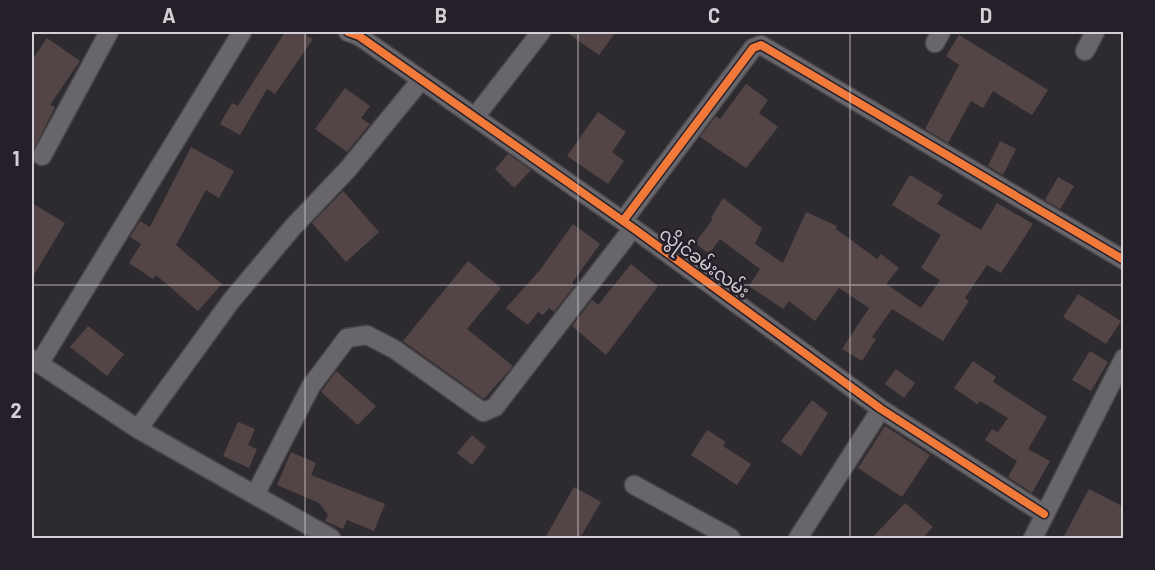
<svg xmlns="http://www.w3.org/2000/svg" width="1155" height="570" font-family="Barlow,'Noto Sans Myanmar',sans-serif">
	<rect width="100%" height="100%" fill="#2e2b30"/>
	<path fill="#534545" d="M 285,32 L 301,32 L 313,39 L 275,94 L 267,89 L 240,135 L 220,124 L 232,103 L 238,106 Z
		M 566,32 L 616,32 L 599,55 Z
		M 959,35 L 1048,90 L 1032,115 L 993,91 L 983,108 L 971,101 L 948,143 L 925,129 L 959,65 L 946,56 Z
		M 47,38 L 80,61 L 50,105 L 55,107 L 32,153 L 32,60 Z
		M 746,84 L 768,100 L 759,113 L 778,127 L 746,168 L 700,137 L 716,116 L 720,119 Z
		M 345,88 L 370,106 L 361,118 L 370,124 L 347,152 L 315,129 Z
		M 598,112 L 626,132 L 612,152 L 624,161 L 608,184 L 567,156 Z
		M 1000,141 L 1016,149 L 1003,175 L 988,166 Z
		M 191,147 L 234,171 L 219,198 L 206,190 L 176,245 L 222,284 L 198,311 L 156,275 L 153,279 L 129,263 L 141,244 L 130,237 L 140,221 L 150,227 Z
		M 508,154 L 531,170 L 514,188 L 495,169 Z
		M 910,175 L 943,195 L 937,204 L 981,230 L 997,203 L 1033,224 L 1001,273 L 987,265 L 965,298 L 969,301 L 943,341 L 892,309 L 872,337 L 876,339 L 862,361 L 842,349 L 869,308 L 839,288 L 815,321 L 789,301 L 783,309 L 749,286 L 760,269 L 720,239 L 709,254 L 695,243 L 713,219 L 711,218 L 723,198 L 762,228 L 755,244 L 783,263 L 806,212 L 837,226 L 836,229 L 877,259 L 881,254 L 899,268 L 886,284 L 921,308 L 940,280 L 921,268 L 941,235 L 892,205 Z
		M 1058,177 L 1074,186 L 1060,209 L 1045,200 Z
		M 343,191 L 379,232 L 346,262 L 312,223 Z
		M 32,203 L 65,223 L 32,278 Z
		M 573,224 L 600,244 L 572,283 L 575,285 L 554,312 L 549,308 L 543,315 L 538,312 L 528,325 L 506,308 L 540,270 Z
		M 468,261 L 501,288 L 467,329 L 513,366 L 484,399 L 403,341 Z
		M 631,264 L 658,286 L 606,355 L 572,326 L 592,300 L 598,305 Z
		M 1078,294 L 1121,321 L 1106,344 L 1063,317 Z
		M 88,326 L 124,354 L 107,376 L 70,347 Z
		M 1090,351 L 1108,362 L 1091,391 L 1072,380 Z
		M 973,361 L 996,377 L 993,382 L 1047,417 L 1028,449 L 1050,461 L 1032,493 L 1008,477 L 1017,461 L 985,440 L 992,429 L 998,432 L 1008,418 L 980,401 L 977,404 L 954,388 Z
		M 896,369 L 915,383 L 904,398 L 885,384 Z
		M 336,371 L 376,406 L 358,425 L 321,392 Z
		M 812,400 L 828,413 L 801,456 L 781,441 Z
		M 238,422 L 255,429 L 248,445 L 257,449 L 249,468 L 223,456 Z
		M 885,426 L 930,455 L 902,497 L 858,468 Z
		M 707,430 L 726,442 L 723,446 L 751,464 L 737,485 L 691,455 Z
		M 472,435 L 486,447 L 472,465 L 457,453 Z
		M 291,452 L 316,463 L 311,475 L 385,504 L 374,531 L 347,520 L 343,529 L 325,521 L 328,515 L 319,503 L 277,485 Z
		M 574,487 L 601,502 L 580,538 L 545,538 Z
		M 1089,489 L 1124,507 L 1124,538 L 1063,538 Z
		M 905,503 L 933,527 L 923,538 L 872,538 Z"/>
	<g fill="none" stroke-linecap="round" stroke-linejoin="round">
		<defs>
			<path id="minor" d="M 348,32 L 359,36 L 633,228 L 881,409 L 1044,514
				M 935,43 L 941,32
				M 1085,51 L 1095,32
				M 475,117 L 541,32
				M 42,156 L 109,32
				M 623,221 L 753,48 L 761,45 L 1124,260
				M 32,359 L 138,429 L 331,538
				M 39,364 L 242,32
				M 138,429 L 231,301 L 293,227 L 348,169 L 421,80
				M 634,485 L 731,538
				M 255,495 L 311,386 L 347,338 L 367,335 L 394,349 L 483,412 L 495,407 L 633,228
				M 798,538 L 881,409
				M 1033,538 L 1124,358"/>
		</defs>
		<use href="#minor" stroke="#484649" stroke-width="21"/>
		<use href="#minor" stroke="#68666a" stroke-width="18"/>
		<defs>
			<path id="cycleway" d="M 348,32 L 359,36 L 633,228 L 881,409 L 1044,514
				M 623,221 L 753,48 L 761,45 L 1124,260"/>
		</defs>
		<use href="#cycleway" stroke="#251f29" stroke-width="11"/>
		<use href="#cycleway" stroke="#f17a3a" stroke-width="8"/>
	</g>
	<path fill="none" stroke="#d3cfd5" stroke-width="1.5" stroke-opacity="0.55" d="M 305,32 L 305,538M 578,32 L 578,538M 850,32 L 850,538M 32,285 L 1124,285"/>
	<g text-anchor="middle" dominant-baseline="central" stroke-width="5" stroke-linejoin="round" paint-order="stroke">
		<g font-size="18" fill="#d3cfd5" stroke="#251f29">
			<text transform="translate(705 262) rotate(36)">လွိုင်ခမ်းလမ်း</text>
		</g>
	</g>
	<rect width="1155" height="570" fill="none" stroke="#251f29" stroke-width="66"/>
	<rect x="33" y="33" width="1089" height="504" fill="none" stroke="#d3cfd5" stroke-width="2"/>
	<g font-size="20" text-anchor="middle" font-weight="bold" fill="#d3cfd5">
		<text x="169" y="23">A</text>
		<text x="441" y="23">B</text>
		<text x="714" y="23">C</text>
		<text x="986" y="23">D</text>
		<text x="16" y="166">1</text>
		<text x="16" y="418">2</text>
	</g>
</svg>
